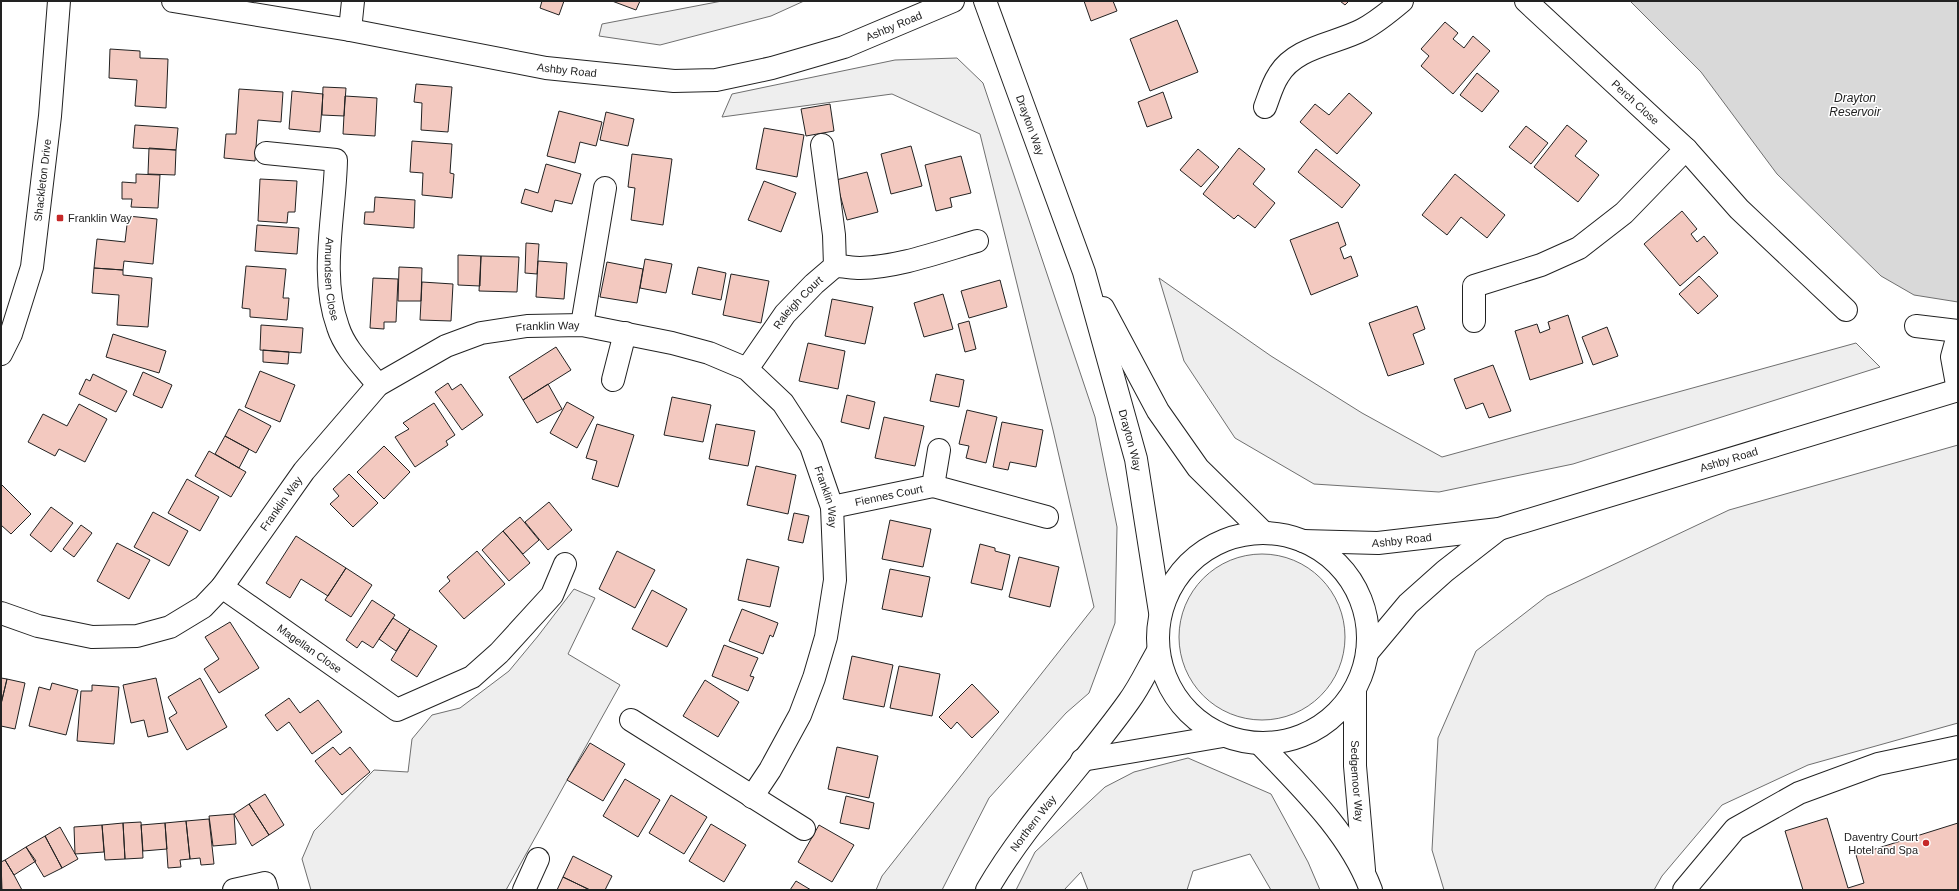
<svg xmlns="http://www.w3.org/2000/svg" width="1959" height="891" font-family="Arial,sans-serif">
	<rect width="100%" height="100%" fill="#fff"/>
	<path fill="#eee" stroke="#6f6f6f" d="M 722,1 L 804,1 L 771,16 L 660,45 L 599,36 L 602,24 Z
		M 957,58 L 983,83 L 1095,417 L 1117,527 L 1115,623 L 1089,693 L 1066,713 L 989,798 L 942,890 L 876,890 L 882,876 L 1094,607 L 1053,430 L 980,134 L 892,94 L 722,117 L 732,94 L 895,60 Z
		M 1159,278 L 1271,356 L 1362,413 L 1442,457 L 1856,343 L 1880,367 L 1573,464 L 1439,492 L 1314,484 L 1235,438 L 1184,361 Z
		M 1958,445 L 1958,723 L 1808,765 L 1722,805 L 1662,876 L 1654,890 L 1444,890 L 1432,850 L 1438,738 L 1476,651 L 1547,596 L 1729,510 Z
		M1179 637a83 83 0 1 1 166 0a83 83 0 1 1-166 0Z
		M 574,589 L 595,598 L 568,654 L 620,685 L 506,890 L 311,890 L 302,859 L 314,831 L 374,770 L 408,772 L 412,739 L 432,715 L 460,708 L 509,671 L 538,636 Z
		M 1188,758 L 1271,794 L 1308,862 L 1320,890 L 1271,890 L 1250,854 L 1193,871 L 1187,890 L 1088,890 L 1081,872 L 1064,890 L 1016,890 L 1035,852 L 1105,787 L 1134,772 Z"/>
	<path fill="#d9d9d9" stroke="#6f6f6f" d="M 1630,1 L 1958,1 L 1958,302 L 1914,295 L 1881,276 L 1777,174 L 1701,72 Z"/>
	<path fill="#f3c9c0" stroke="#222" d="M 542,1 L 564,1 L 559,15 L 540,8 Z
		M 612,1 L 640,1 L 636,10 Z
		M 1084,1 L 1113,1 L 1117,11 L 1091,21 Z
		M 1340,1 L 1349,1 L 1345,5 Z
		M 1177,20 L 1198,72 L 1150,91 L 1130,39 Z
		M 1445,22 L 1458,33 L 1453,39 L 1464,48 L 1473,36 L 1490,51 L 1453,94 L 1421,66 L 1429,56 L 1421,49 Z
		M 110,49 L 140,51 L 140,58 L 168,59 L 166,108 L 135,106 L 137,80 L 109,78 Z
		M 1477,73 L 1499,91 L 1482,112 L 1460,95 Z
		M 416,84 L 452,87 L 448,132 L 421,130 L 422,103 L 414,102 Z
		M 323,87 L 346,88 L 344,116 L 322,115 Z
		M 239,89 L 283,92 L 281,122 L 258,120 L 255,161 L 224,158 L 226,134 L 236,134 Z
		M 292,91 L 323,94 L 320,132 L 289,129 Z
		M 1163,92 L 1172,118 L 1147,127 L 1138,102 Z
		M 1349,93 L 1372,113 L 1337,154 L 1300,122 L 1315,104 L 1329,115 Z
		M 345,96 L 377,98 L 375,136 L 343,134 Z
		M 830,104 L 834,131 L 806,136 L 801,109 Z
		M 559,111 L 602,122 L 596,146 L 580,142 L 575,163 L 547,156 Z
		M 606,112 L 634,119 L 628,146 L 600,140 Z
		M 135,125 L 178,128 L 176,150 L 133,148 Z
		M 1567,125 L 1587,141 L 1575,156 L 1599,175 L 1578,202 L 1534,167 Z
		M 1526,126 L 1548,143 L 1531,164 L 1509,147 Z
		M 764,128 L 804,135 L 797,177 L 756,169 Z
		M 412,141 L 452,144 L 450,173 L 454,174 L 452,198 L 422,195 L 423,173 L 410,172 Z
		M 911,146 L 922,186 L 891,194 L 881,154 Z
		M 149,148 L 176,150 L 175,175 L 148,174 Z
		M 1239,148 L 1265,169 L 1253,184 L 1275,203 L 1255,228 L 1238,215 L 1234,219 L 1203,194 Z
		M 1198,149 L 1219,167 L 1201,187 L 1180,170 Z
		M 1316,149 L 1360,185 L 1342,208 L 1298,172 Z
		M 632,154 L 672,159 L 663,225 L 631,220 L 635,188 L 628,187 Z
		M 961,156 L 971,193 L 950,198 L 952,207 L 936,211 L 925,165 Z
		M 546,164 L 581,174 L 572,204 L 555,200 L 552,212 L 521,203 L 525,189 L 538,193 Z
		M 867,172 L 878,212 L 847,220 L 836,180 Z
		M 136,174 L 160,175 L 158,208 L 131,207 L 132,199 L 122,199 L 122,182 L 136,183 Z
		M 1455,174 L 1505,215 L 1487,238 L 1461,217 L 1447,235 L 1422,215 Z
		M 260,179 L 297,181 L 295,212 L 288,212 L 287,223 L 258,221 Z
		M 764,181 L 796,193 L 781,232 L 748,220 Z
		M 375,197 L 415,200 L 414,228 L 364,224 L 365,212 L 374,212 Z
		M 1682,211 L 1697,229 L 1691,234 L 1697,242 L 1704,236 L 1718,253 L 1680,286 L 1644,244 Z
		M 128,216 L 157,219 L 153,264 L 124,261 L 123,270 L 94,268 L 97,239 L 125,242 Z
		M 1338,222 L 1346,245 L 1340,248 L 1344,259 L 1351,256 L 1358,276 L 1311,295 L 1290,240 Z
		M 257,225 L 299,228 L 297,254 L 255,251 Z
		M 526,243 L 539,244 L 537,274 L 525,273 Z
		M 458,255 L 481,256 L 480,286 L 458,285 Z
		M 481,256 L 519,257 L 517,292 L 479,291 Z
		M 645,259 L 672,264 L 666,293 L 640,288 Z
		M 538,261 L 567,263 L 564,299 L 536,297 Z
		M 607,262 L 643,269 L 637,303 L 600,297 Z
		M 246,266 L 286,269 L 283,298 L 289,298 L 287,320 L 250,317 L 250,309 L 242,308 Z
		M 399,267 L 422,268 L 421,301 L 398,301 Z
		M 698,267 L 726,273 L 721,300 L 692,294 Z
		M 94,268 L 123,270 L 123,275 L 152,278 L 148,327 L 117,325 L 119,295 L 92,293 Z
		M 731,274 L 769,281 L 761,323 L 723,315 Z
		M 1699,276 L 1718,296 L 1698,314 L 1679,294 Z
		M 373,278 L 398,279 L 396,322 L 384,322 L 384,329 L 370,328 Z
		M 1000,280 L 1007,307 L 969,318 L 961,291 Z
		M 422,282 L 453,284 L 451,321 L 420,320 Z
		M 943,294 L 953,329 L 924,337 L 914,303 Z
		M 832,299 L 873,307 L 865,344 L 825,336 Z
		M 1417,306 L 1425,329 L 1413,334 L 1424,364 L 1388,376 L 1369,323 Z
		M 1568,315 L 1583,363 L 1530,380 L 1515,331 L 1537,324 L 1540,333 L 1550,329 L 1548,322 Z
		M 969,321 L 976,349 L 965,352 L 958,324 Z
		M 261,325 L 303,328 L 301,353 L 260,350 Z
		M 1607,327 L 1618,356 L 1593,365 L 1582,337 Z
		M 113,334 L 166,351 L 159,373 L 106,357 Z
		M 808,343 L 845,351 L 838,389 L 799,381 Z
		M 556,347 L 571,370 L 523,400 L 509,377 Z
		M 263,350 L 289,352 L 288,364 L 263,362 Z
		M 1493,365 L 1511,411 L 1489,418 L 1483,403 L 1466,409 L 1454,379 Z
		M 260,371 L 295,385 L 280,422 L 245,407 Z
		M 143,372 L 172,385 L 162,408 L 133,395 Z
		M 93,374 L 127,391 L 116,412 L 79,394 L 86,379 L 90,381 Z
		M 936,374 L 964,380 L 959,407 L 930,401 Z
		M 448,383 L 452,390 L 461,384 L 483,415 L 462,430 L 435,392 Z
		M 548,384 L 562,409 L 537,423 L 523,400 Z
		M 847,395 L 875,402 L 869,429 L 841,422 Z
		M 672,397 L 711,405 L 703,442 L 664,435 Z
		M 567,402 L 594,417 L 577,448 L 550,433 Z
		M 434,403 L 455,435 L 446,441 L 448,445 L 415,467 L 395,437 L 409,429 L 403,423 Z
		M 79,404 L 107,419 L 85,462 L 59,449 L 55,456 L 28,442 L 43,414 L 67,426 Z
		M 239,409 L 271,426 L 256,453 L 225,436 Z
		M 967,410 L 997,417 L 986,463 L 966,458 L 969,446 L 959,444 Z
		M 884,417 L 924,426 L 915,466 L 875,458 Z
		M 1002,422 L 1043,430 L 1036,467 L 1010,462 L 1008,470 L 993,467 Z
		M 597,424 L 634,435 L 618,487 L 592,479 L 597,461 L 586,458 Z
		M 716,424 L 755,431 L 748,466 L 709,459 Z
		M 225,436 L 249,449 L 239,468 L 215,454 Z
		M 384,446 L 410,472 L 384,499 L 357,472 Z
		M 209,451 L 246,472 L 231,497 L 195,476 Z
		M 756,466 L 796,475 L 788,514 L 747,505 Z
		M 349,474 L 378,503 L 353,527 L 330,504 L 339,496 L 333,489 Z
		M 187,479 L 219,497 L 200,531 L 168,513 Z
		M 1,484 L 31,514 L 11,534 L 1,525 Z
		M 549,502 L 572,530 L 548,550 L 525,522 Z
		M 51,507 L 73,523 L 51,552 L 30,535 Z
		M 153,512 L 188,531 L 169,566 L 134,547 Z
		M 794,513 L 809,516 L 803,543 L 788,540 Z
		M 520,517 L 539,540 L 523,554 L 503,531 Z
		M 890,520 L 931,529 L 923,567 L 882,559 Z
		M 81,525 L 92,533 L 74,557 L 63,549 Z
		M 503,531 L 530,563 L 509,581 L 482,550 Z
		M 296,536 L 346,568 L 328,596 L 301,579 L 290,598 L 266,583 Z
		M 117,543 L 150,560 L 129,599 L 97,581 Z
		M 980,544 L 995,548 L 995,551 L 1010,555 L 1002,590 L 971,583 Z
		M 477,551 L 505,584 L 464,619 L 439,591 L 450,581 L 447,577 Z
		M 617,551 L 655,570 L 635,608 L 599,589 Z
		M 1019,557 L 1059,567 L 1050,607 L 1009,597 Z
		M 747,559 L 779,567 L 770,607 L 738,600 Z
		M 346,568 L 372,585 L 351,617 L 325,600 Z
		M 890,569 L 930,577 L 922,617 L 882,609 Z
		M 652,590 L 687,609 L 667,647 L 632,629 Z
		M 372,600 L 395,615 L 373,648 L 362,641 L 357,648 L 346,640 Z
		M 742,609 L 778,623 L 773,637 L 770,635 L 763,654 L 729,641 Z
		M 393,618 L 410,629 L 396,651 L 379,639 Z
		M 230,622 L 259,668 L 219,693 L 204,669 L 219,659 L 205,637 Z
		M 410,629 L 437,646 L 417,677 L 391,660 Z
		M 724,645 L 758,658 L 750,676 L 754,677 L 748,691 L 712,676 Z
		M 852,656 L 893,665 L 884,707 L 843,699 Z
		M 899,666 L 940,674 L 932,716 L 890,708 Z
		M 1,678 L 7,679 L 1,704 Z
		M 156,678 L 168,732 L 148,737 L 144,720 L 131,723 L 123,685 Z
		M 200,678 L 227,727 L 187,750 L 169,718 L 177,713 L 168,697 Z
		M 7,679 L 25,683 L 15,729 L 1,726 L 1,704 Z
		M 705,680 L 739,702 L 718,737 L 683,716 Z
		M 52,683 L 78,690 L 66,735 L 29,726 L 39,687 L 50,690 Z
		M 972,684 L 999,712 L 972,738 L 957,722 L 951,729 L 939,717 Z
		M 92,685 L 119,687 L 114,744 L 77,741 L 81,691 L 92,691 Z
		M 289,698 L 300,713 L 318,700 L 342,732 L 312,754 L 289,722 L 277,731 L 265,715 Z
		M 590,743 L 625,764 L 603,801 L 567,780 Z
		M 333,747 L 340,755 L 350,747 L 370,772 L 342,795 L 315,761 Z
		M 837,747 L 878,756 L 869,798 L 828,789 Z
		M 625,779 L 660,800 L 638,837 L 603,816 Z
		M 265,794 L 284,825 L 269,835 L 249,804 Z
		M 671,795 L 707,817 L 684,854 L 649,833 Z
		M 846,796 L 874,803 L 869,829 L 840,823 Z
		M 249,804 L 269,835 L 252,846 L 234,814 Z
		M 234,814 L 236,844 L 213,846 L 209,816 Z
		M 1827,818 L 1848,888 L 1864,883 L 1856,855 L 1958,823 L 1958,890 L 1803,890 L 1785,831 Z
		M 209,819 L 214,864 L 201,865 L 200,858 L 190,859 L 186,821 Z
		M 186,821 L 190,859 L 180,860 L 181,867 L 168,868 L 165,823 Z
		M 141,822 L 143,858 L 125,859 L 123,823 Z
		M 123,823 L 125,859 L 105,860 L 102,825 Z
		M 165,823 L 167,849 L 143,851 L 141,825 Z
		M 711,824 L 746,845 L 724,882 L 689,861 Z
		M 102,825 L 104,852 L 75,854 L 74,827 Z
		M 819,825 L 854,845 L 832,882 L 798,862 Z
		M 60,827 L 78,859 L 62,868 L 45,836 Z
		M 45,836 L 62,868 L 44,877 L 26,847 Z
		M 26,847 L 36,861 L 14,875 L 5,860 Z
		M 573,856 L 612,876 L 605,890 L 590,890 L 563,877 Z
		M 5,860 L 14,875 L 22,890 L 2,890 L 1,862 Z
		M 563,877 L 590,890 L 557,890 Z
		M 796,881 L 811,890 L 790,890 Z"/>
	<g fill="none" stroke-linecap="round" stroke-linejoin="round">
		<defs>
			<g id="minor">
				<path id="s1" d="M 173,1 L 350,30 L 546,68 L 674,81 L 716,80 L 772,68 L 844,47 L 953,1"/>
				<path id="s2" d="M 1526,1 L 1686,149 L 1739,209 L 1846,310"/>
				<path d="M 350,30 L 353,1"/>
				<path d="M 1265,107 C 1269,97 1272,85 1278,76 C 1294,47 1335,44 1362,30 C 1377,22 1389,12 1402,1"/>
				<path id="s3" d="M 266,153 L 336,160 C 335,214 319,275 338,327 C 345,349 364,367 378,385"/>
				<path d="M 835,266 C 843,266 852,268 860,268 C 899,267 939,252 977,241"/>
				<path d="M 1474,321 L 1474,286 L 1541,265 L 1579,248 L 1624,213 L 1686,149"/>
				<path d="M 582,325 L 605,188"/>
				<path d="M 1916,326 L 1958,331"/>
				<path id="s4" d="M 1,354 L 11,334 L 32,267 L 50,116 L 59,1"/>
				<path id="s5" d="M 747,369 L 785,314 L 814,284 L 835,266 L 834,235 L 822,145"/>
				<path d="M 613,380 L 625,333"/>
				<path d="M 1958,390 L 1952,357 L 1958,335"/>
				<path d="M 933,486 L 1047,517"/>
				<path id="s6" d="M 832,507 L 933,486 L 939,450"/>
				<path id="s7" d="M 222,587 L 397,710 L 472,677 L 499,653 L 552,595 L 565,564"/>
				<path id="s8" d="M 1,613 L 38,626 L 92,637 L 137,636 L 170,627 L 203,607 L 222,587 L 304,471 L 378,385 L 446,346 L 481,333 L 527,326 L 582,325 L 672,343 L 709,353 L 747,369 L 783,403 L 811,446 L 832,507 L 835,580 L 826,637 L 814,678 L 800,715 L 770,770 L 752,797"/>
				<path id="s9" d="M 1355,690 L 1355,766 L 1364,870"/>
				<path d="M 631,720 L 804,829"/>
				<path d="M 1260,744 C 1301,787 1350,833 1371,890"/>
				<path d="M 234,890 L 265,883 L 267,890"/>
				<path d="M 524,890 L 538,859"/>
				<path d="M 1684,890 L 1735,829 L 1799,793 L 1878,764 L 1958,747"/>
			</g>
			<g id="major">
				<path id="s10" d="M 985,1 L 1084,272 L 1136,459 L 1160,612"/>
				<path d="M 1103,308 L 1158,411 L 1198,468 L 1263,532"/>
				<circle cx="1263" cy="638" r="105"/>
				<path id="s11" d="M 1303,541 L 1378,543 L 1499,529 L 1958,390"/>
				<path d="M 1367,653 L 1408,604 L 1445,571 L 1499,529"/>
				<path d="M 1082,760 L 1223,736"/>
				<path id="s12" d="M 987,890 C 1027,821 1083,766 1129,701 C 1140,686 1148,668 1158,651"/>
			</g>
		</defs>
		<use href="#minor" stroke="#222" stroke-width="24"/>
		<use href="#major" stroke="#222" stroke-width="24"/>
		<use href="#minor" stroke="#fff" stroke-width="22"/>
		<use href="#major" stroke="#fff" stroke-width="22"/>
	</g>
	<g fill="#c62828" stroke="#fff" stroke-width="1.5">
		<rect x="56" y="214" width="8" height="8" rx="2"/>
		<circle cx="1926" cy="843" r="4"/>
	</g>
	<g text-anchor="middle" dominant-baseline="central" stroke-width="3" stroke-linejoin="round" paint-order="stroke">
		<g font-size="11" fill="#222" stroke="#fff">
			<text stroke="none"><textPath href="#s1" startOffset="736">Ashby Road</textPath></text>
			<text stroke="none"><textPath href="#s1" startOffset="400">Ashby Road</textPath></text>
			<text stroke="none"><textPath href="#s2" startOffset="149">Perch Close</textPath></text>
			<text stroke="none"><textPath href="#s10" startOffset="132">Drayton Way</textPath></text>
			<text stroke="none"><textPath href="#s4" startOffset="180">Shackleton Drive</textPath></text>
			<text stroke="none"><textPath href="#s3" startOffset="190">Amundsen Close</textPath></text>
			<text stroke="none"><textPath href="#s5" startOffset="84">Raleigh Court</textPath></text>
			<text stroke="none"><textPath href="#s8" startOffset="678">Franklin Way</textPath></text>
			<text stroke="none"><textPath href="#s10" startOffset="463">Drayton Way</textPath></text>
			<text stroke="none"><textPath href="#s11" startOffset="437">Ashby Road</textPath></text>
			<text stroke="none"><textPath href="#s6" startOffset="58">Fiennes Court</textPath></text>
			<text stroke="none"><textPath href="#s8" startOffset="1038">Franklin Way</textPath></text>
			<text stroke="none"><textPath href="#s8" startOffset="342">Franklin Way</textPath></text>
			<text stroke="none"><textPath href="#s11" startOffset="99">Ashby Road</textPath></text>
			<text stroke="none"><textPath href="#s7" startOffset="107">Magellan Close</textPath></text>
			<text stroke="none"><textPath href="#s9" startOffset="91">Sedgemoor Way</textPath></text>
			<text stroke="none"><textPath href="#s12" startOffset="81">Northern Way</textPath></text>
		</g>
		<g font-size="11" fill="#222" stroke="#fff" text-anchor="start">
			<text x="68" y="218">Franklin Way</text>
			<text x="1918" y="837" text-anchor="end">Daventry Court<tspan x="1918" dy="13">Hotel and Spa</tspan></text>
		</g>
		<g font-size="12" font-style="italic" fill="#222" stroke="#fff">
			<text x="1855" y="98">Drayton<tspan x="1855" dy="14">Reservoir</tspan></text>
		</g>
	</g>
	<rect width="1959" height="891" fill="none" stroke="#222222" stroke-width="4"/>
</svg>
